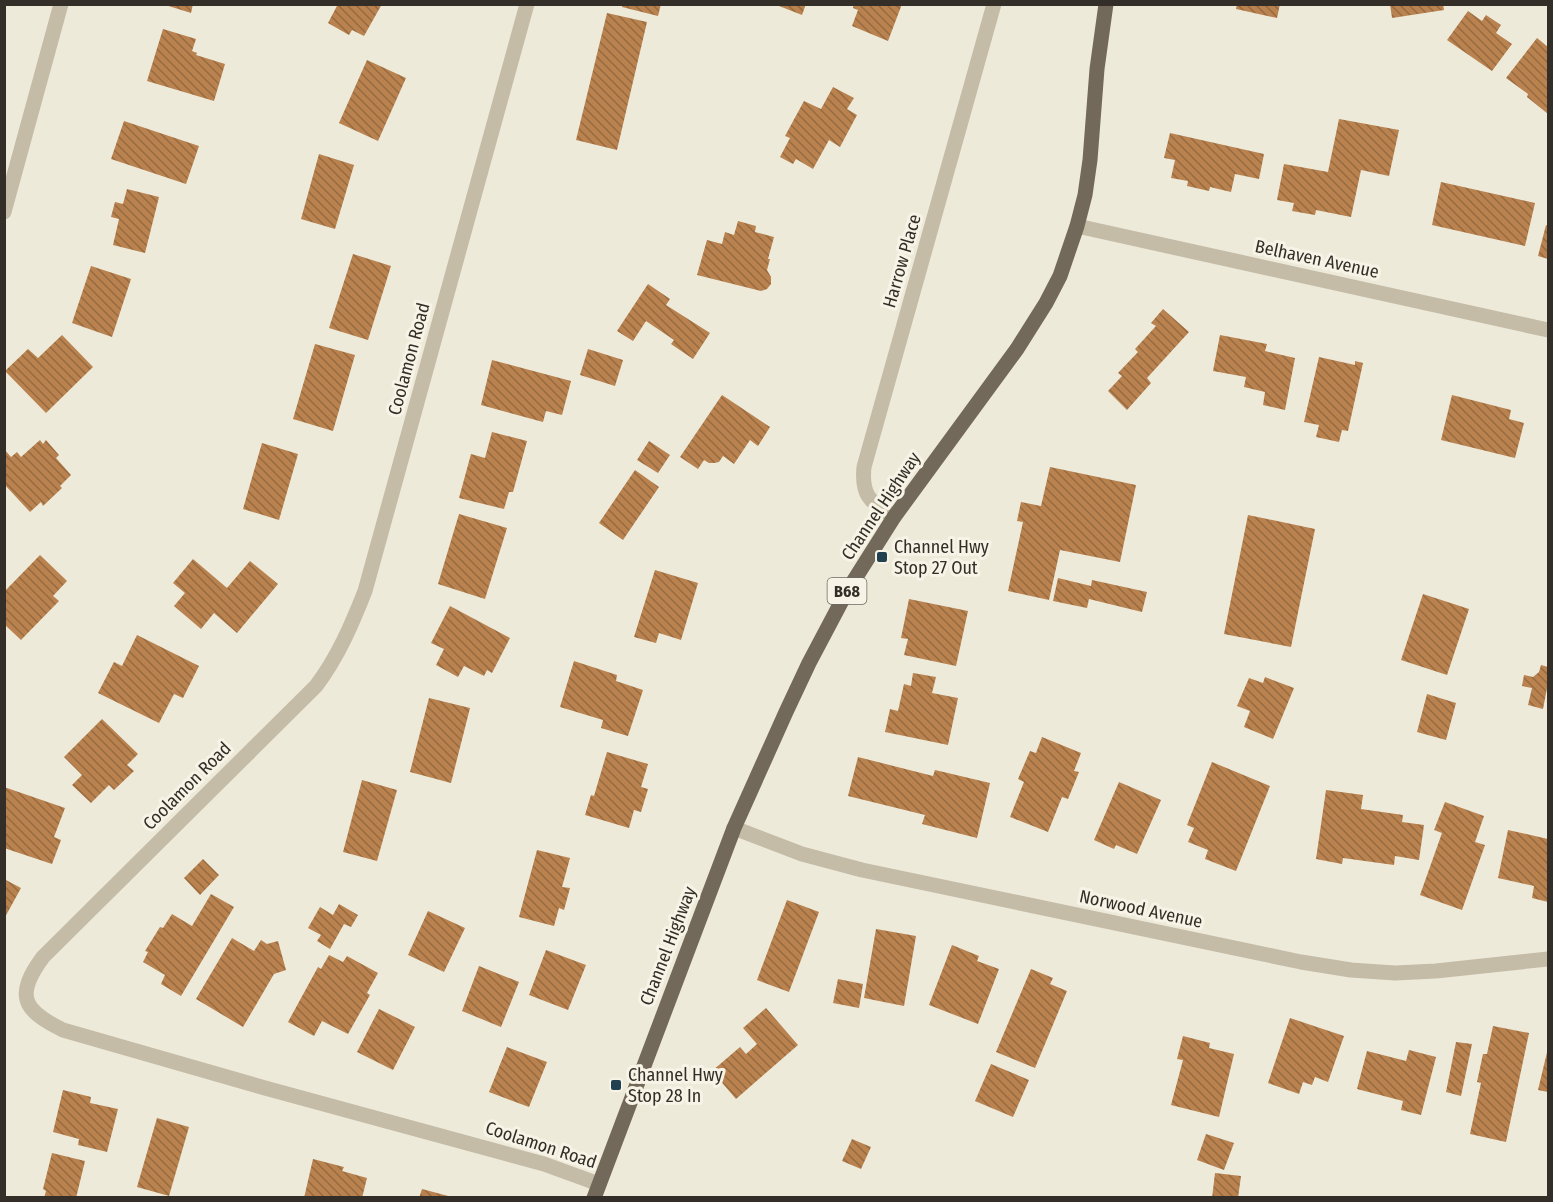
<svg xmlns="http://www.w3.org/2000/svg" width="1553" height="1202" font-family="'Fira Sans Condensed',sans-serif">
	<defs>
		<pattern id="building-back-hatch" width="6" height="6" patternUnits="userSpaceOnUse" patternTransform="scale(1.5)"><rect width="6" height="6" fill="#b9824e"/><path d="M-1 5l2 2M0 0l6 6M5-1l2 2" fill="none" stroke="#976b41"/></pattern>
	</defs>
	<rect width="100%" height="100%" fill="#eeeada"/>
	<path fill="url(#building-back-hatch)" d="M 162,4 L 193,4 L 191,13 Z
		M 338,4 L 382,4 L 364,36 L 352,30 L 349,35 L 328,23 Z
		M 622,4 L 661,4 L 658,16 L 622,7 Z
		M 774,4 L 806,4 L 802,15 Z
		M 854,4 L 902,4 L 888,41 L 852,26 L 858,10 L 853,8 Z
		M 1237,4 L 1280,4 L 1277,18 L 1236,9 Z
		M 1390,4 L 1443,4 L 1444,10 L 1392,18 Z
		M 1468,11 L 1482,21 L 1486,15 L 1501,25 L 1496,33 L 1512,44 L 1492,71 L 1447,40 Z
		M 607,13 L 647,22 L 617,150 L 576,140 Z
		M 163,29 L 196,39 L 192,51 L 197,53 L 196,55 L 225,64 L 214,101 L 147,81 Z
		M 1537,38 L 1548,47 L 1548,114 L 1527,97 L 1528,94 L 1506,78 Z
		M 367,60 L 406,78 L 378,141 L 339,123 Z
		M 833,87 L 854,98 L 847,109 L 857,115 L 840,147 L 829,140 L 813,169 L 796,159 L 793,164 L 780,157 L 790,138 L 785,136 L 804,101 L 821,109 Z
		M 1339,119 L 1399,130 L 1389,176 L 1361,170 L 1351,217 L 1316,210 L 1315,215 L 1292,211 L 1294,203 L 1277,200 L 1284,164 L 1328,172 Z
		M 124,121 L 199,146 L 186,184 L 111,159 Z
		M 1170,133 L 1264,154 L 1259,179 L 1235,174 L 1231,192 L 1210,187 L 1209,191 L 1187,186 L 1188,181 L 1171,178 L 1175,160 L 1164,158 Z
		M 319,154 L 354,165 L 335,229 L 301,219 Z
		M 1441,182 L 1535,203 L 1525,246 L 1432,225 Z
		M 127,189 L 159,197 L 145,253 L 113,245 L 119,219 L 111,217 L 115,202 L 123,204 Z
		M 738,221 L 756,226 L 755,232 L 774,237 L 768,259 L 770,259 L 767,270 L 771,277 L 771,284 L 767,289 L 761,291 L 697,275 L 707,240 L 722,244 L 725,232 L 734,235 Z
		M 1546,225 L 1548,226 L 1548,259 L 1538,256 Z
		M 353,254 L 391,266 L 368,340 L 329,328 Z
		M 91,266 L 131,279 L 112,337 L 72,323 Z
		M 648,284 L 670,299 L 666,305 L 710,333 L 693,359 L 671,344 L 674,340 L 646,321 L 633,341 L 617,331 Z
		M 1163,309 L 1189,332 L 1147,378 L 1151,383 L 1127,410 L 1108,391 L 1122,376 L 1118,373 L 1138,352 L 1135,349 L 1156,326 L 1151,323 Z
		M 62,335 L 93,367 L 46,413 L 5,371 L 28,349 L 38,358 Z
		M 1220,335 L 1267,344 L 1265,351 L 1295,358 L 1285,410 L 1263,405 L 1265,392 L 1244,387 L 1246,377 L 1213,371 Z
		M 315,344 L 355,355 L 333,431 L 293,419 Z
		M 588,349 L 623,360 L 615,386 L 580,375 Z
		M 1319,357 L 1355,365 L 1355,361 L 1363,363 L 1348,431 L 1342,430 L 1339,442 L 1316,437 L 1319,425 L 1304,422 Z
		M 492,360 L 571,381 L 562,415 L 546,411 L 543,422 L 481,405 Z
		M 722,395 L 770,427 L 758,446 L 750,440 L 734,464 L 723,456 L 719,462 L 714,463 L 709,463 L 704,460 L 698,469 L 680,457 Z
		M 1452,395 L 1511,410 L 1509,419 L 1524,423 L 1515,458 L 1441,440 Z
		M 492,432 L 527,441 L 513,492 L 509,492 L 504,509 L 459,498 L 471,454 L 485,458 Z
		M 40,440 L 43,444 L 46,440 L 59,455 L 56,458 L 71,475 L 60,486 L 62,488 L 43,506 L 41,502 L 30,512 L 4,484 L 4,449 L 11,457 L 17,452 L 21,457 Z
		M 649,441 L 670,455 L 658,473 L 637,460 Z
		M 262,443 L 298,454 L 279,520 L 243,509 Z
		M 1050,467 L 1136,485 L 1120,562 L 1060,550 L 1049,600 L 1008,591 L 1023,522 L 1017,521 L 1021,502 L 1041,506 Z
		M 635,470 L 659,487 L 623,540 L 599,523 Z
		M 459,514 L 507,528 L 485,599 L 438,584 Z
		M 1248,515 L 1315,529 L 1291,647 L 1224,634 Z
		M 40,555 L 67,581 L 53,596 L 59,601 L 21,640 L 4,624 L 4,592 Z
		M 193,559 L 227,588 L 250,561 L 278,584 L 237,633 L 214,613 L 201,629 L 174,606 L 185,593 L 173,583 Z
		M 655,570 L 698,583 L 681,640 L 659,633 L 656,643 L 634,637 Z
		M 1058,578 L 1091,586 L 1092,580 L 1147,592 L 1142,612 L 1089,599 L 1087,608 L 1053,601 Z
		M 1423,594 L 1469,609 L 1447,675 L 1401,660 Z
		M 909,599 L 968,611 L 956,666 L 904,655 L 908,639 L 901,638 Z
		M 450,606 L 510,638 L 492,673 L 487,670 L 484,676 L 464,666 L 458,677 L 436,665 L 444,649 L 431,643 Z
		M 137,635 L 199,666 L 183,698 L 174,694 L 159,723 L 98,693 L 114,662 L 122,666 Z
		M 574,661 L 617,675 L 616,681 L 643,690 L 628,736 L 601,728 L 603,720 L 560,707 Z
		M 1541,665 L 1548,667 L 1548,683 L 1543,709 L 1528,705 L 1532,688 L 1522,686 L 1524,675 L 1533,677 L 1539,672 Z
		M 913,673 L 936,677 L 932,693 L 958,698 L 948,745 L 885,732 L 890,709 L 898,711 L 904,684 L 911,686 Z
		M 1265,677 L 1294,688 L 1273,739 L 1244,727 L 1250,711 L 1237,706 L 1249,678 L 1263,683 Z
		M 1427,694 L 1456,703 L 1446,740 L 1417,732 Z
		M 429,698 L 470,708 L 451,783 L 410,772 Z
		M 102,719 L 138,754 L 127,765 L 134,771 L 114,790 L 109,785 L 91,803 L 72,785 L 82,775 L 64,757 Z
		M 1042,737 L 1081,753 L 1074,771 L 1079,772 L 1068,799 L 1062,797 L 1048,832 L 1010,817 L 1024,782 L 1018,779 L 1030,751 L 1036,753 Z
		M 607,752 L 648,764 L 641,787 L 648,789 L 641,812 L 634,810 L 629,828 L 585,815 L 591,795 L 594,796 Z
		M 858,757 L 933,776 L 935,770 L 990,783 L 977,838 L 922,824 L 925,815 L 848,796 Z
		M 1212,762 L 1270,786 L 1236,871 L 1205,859 L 1208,850 L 1188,842 L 1194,828 L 1187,825 Z
		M 362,780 L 397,790 L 377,861 L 343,852 Z
		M 1119,782 L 1161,800 L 1137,854 L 1116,845 L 1114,849 L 1094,840 Z
		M 4,787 L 65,808 L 54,837 L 61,840 L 52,864 L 4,848 Z
		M 1326,790 L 1363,795 L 1361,809 L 1403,815 L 1402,822 L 1424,825 L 1419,860 L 1395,856 L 1394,865 L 1343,858 L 1342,864 L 1316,859 Z
		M 1445,802 L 1484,816 L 1475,842 L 1485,845 L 1462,910 L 1420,895 L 1442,833 L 1434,830 Z
		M 1508,830 L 1548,839 L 1548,902 L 1532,898 L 1534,886 L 1498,878 Z
		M 537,850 L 570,858 L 562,887 L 570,888 L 564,910 L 559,908 L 554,926 L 519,917 Z
		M 203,859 L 219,875 L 200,895 L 184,878 Z
		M 4,879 L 21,888 L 4,919 Z
		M 211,894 L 234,907 L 181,996 L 161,984 L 165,975 L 143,962 L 148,952 L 145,951 L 160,927 L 163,928 L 172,914 L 192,926 Z
		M 787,900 L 819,912 L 789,992 L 757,980 Z
		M 339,904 L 358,915 L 351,927 L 344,924 L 330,949 L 317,941 L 321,935 L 308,928 L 320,907 L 333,915 Z
		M 428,911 L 465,928 L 444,972 L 408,955 Z
		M 876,929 L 916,936 L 904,1006 L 864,998 Z
		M 232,938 L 254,951 L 261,940 L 267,944 L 278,941 L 286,970 L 274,974 L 243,1027 L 196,999 Z
		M 952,945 L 979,956 L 977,961 L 999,969 L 978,1024 L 929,1005 Z
		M 546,950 L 586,965 L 568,1010 L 529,995 Z
		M 329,955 L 343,962 L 347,956 L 378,973 L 367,993 L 370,995 L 348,1034 L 322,1021 L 314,1036 L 288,1022 L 318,967 L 321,969 Z
		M 479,966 L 519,982 L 501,1027 L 462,1011 Z
		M 1031,969 L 1053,978 L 1050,984 L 1067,991 L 1035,1068 L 996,1052 Z
		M 838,979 L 863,984 L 859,1008 L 833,1003 Z
		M 766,1008 L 798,1045 L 736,1099 L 712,1071 L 740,1047 L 746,1054 L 757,1044 L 743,1028 Z
		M 379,1009 L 415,1027 L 393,1070 L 357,1052 Z
		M 1290,1018 L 1344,1036 L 1328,1082 L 1315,1077 L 1312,1085 L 1303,1082 L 1299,1094 L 1268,1083 Z
		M 1493,1026 L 1529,1033 L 1506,1142 L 1470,1134 L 1481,1083 L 1477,1082 L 1483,1054 L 1487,1054 Z
		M 1183,1036 L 1210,1043 L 1209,1048 L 1234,1054 L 1219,1117 L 1171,1105 L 1183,1060 L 1177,1059 Z
		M 1456,1042 L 1472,1044 L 1461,1096 L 1446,1092 Z
		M 507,1047 L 547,1062 L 529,1107 L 489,1092 Z
		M 1548,1048 L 1548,1092 L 1538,1090 Z
		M 1409,1050 L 1436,1057 L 1421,1115 L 1401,1110 L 1403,1101 L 1357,1089 L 1367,1051 L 1406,1061 Z
		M 991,1064 L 1029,1080 L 1013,1117 L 975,1101 Z
		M 63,1090 L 91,1097 L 90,1103 L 118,1109 L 107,1152 L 78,1145 L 79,1139 L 53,1132 Z
		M 157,1118 L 189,1127 L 169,1196 L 137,1187 Z
		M 1206,1134 L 1234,1143 L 1224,1170 L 1197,1160 Z
		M 852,1139 L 871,1147 L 861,1169 L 842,1161 Z
		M 52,1153 L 85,1161 L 76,1198 L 44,1198 L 46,1191 L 43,1189 Z
		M 313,1159 L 344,1167 L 342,1171 L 367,1178 L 362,1198 L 304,1198 Z
		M 1215,1173 L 1241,1176 L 1238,1198 L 1212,1198 Z
		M 422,1189 L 452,1197 L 452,1198 L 419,1198 Z"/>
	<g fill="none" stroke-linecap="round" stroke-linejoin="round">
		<path stroke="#c5bca8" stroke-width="15" d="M 527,4 L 365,591 C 352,624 338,657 316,686 L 43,957 C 15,995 22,1010 63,1030 L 265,1088 L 544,1164 L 599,1184
			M 4,212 L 61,4
			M 1077,226 L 1548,330
			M 894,517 C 871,502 861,497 864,467 L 994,4
			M 734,828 L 802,854 L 862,870 L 1301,962 L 1351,970 L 1395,973 L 1436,971 L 1548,959"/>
		<path stroke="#73695a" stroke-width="15" d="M 594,1198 L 734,828 L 786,712 L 809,663 L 846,593 L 894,517 L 1017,349 L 1046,303 L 1060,276 L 1077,226 L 1085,195 L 1090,160 L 1097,69 L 1106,4"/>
	</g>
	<g fill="#214150" stroke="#f7f3e6" stroke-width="2">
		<rect x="876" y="551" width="12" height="12" rx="3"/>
		<rect x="610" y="1079" width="12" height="12" rx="3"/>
	</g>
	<g text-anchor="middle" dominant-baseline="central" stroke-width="6" stroke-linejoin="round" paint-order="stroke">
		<rect fill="#f7f3e6" stroke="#6e6960" stroke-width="1.5" x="827.5" y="578" width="39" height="26" rx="4.5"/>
		<g font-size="16" font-weight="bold" fill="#332e27">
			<text x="847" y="591">B68</text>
		</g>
		<g font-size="18" fill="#332e27" stroke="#f7f3e6">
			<text transform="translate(1317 259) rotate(12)">Belhaven Avenue</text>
			<text transform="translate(902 261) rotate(-74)">Harrow Place</text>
			<text transform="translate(409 359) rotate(-75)">Coolamon Road</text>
			<text transform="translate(881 506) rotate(-56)">Channel Highway</text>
			<text transform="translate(187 786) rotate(-45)">Coolamon Road</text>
			<text transform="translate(1141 909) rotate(12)">Norwood Avenue</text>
			<text transform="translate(668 946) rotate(-69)">Channel Highway</text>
			<text transform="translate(541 1145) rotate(18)">Coolamon Road</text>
		</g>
		<g font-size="18" fill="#332e27" stroke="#f7f3e6" text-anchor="start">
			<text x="894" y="547">Channel Hwy<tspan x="894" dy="21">Stop 27 Out</tspan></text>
			<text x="628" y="1075">Channel Hwy<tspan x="628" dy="21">Stop 28 In</tspan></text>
		</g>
	</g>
	<rect width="1553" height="1202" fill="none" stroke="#332e27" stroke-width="12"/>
</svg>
